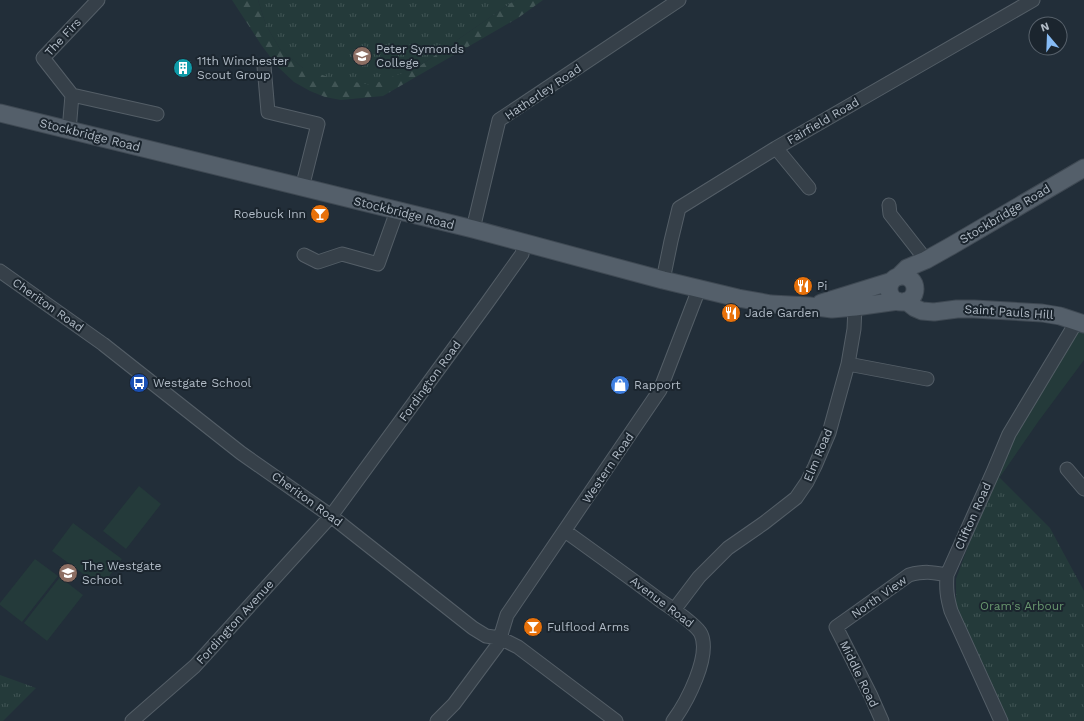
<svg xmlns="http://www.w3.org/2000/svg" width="1084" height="721" font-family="'Work Sans',sans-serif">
	<defs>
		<pattern id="forest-firs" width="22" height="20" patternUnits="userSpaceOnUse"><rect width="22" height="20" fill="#243a3a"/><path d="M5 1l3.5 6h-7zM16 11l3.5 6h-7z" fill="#415555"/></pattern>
		<pattern id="park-tufts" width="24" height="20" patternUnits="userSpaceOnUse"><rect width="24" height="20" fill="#243a3a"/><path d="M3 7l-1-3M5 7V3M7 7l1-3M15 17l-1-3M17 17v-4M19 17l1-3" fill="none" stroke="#415555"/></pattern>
	</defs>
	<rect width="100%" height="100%" fill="#222e39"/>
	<path fill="#243a3a" d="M 1078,328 L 1084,330 L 1084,360 L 1038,422 L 1000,477 L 995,473 L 1013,433 Z
		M 139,486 L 161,504 L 126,549 L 103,531 Z
		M 73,523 L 122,559 L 101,587 L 52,551 Z
		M 35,559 L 58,576 L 22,622 L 0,605 L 0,603 Z
		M 60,577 L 83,595 L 47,641 L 24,623 Z"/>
	<path fill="url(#forest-firs)" d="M 232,0 L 258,0 L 266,25 L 280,49 L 303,68 L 418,67 L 515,0 L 543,0 L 518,18 L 383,96 L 341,100 L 325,97 L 310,91 L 294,82 L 278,67 L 262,46 Z"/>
	<path fill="url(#park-tufts)" d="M 258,0 L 515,0 L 418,67 L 371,85 L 328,77 L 303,68 L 280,49 L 266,25 Z
		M 995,473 L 1050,528 L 1084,591 L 1084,721 L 1008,721 L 956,608 L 956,579 Z
		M 0,675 L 36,688 L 3,721 L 0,721 Z"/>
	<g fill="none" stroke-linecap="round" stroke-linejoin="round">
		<defs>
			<path id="minor" d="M 264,66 L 268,112 L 318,124 L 302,188
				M 72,95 L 157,114
				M 69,131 L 72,95 L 43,58 L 98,0
				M 776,148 L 809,188
				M 889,205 L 890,214 L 926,260
				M 473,229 L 499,120 L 679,0
				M 304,255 L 318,262 L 342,254 L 378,264 L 397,211
				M 0,271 L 103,344 L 241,453 L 331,516 L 473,628 L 486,636 L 500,638 L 518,647 L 616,721
				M 663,280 L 671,241 L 679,208 L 776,148 L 1033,0
				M 848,364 L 927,379
				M 1067,469 L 1084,489
				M 565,531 C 597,554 629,577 661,601 C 670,607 697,625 701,634 C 711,656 687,702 673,721
				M 674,610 L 699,577 L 728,548 L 764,523 L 796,498 L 807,482 L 815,466 L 829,433 L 848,364 L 854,329 L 855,307 L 853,298
				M 132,721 L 195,666 L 331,516 L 487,303 L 522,254 L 524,244
				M 437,721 L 454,704 L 497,646 L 500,638 L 507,615 L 660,390 L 699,289
				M 882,721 L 871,696 L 836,627 L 909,575 C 925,571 931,572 947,575
				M 1001,721 L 951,611 C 947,597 946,589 947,575 L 993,472 L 1009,434 L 1077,321"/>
			<path id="major" d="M 0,113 L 473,229 L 663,280 L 738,298 L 771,304 L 809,306 L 832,309 L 855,307 L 898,301
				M889 289a13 13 0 1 1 26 0a13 13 0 1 1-26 0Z
				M 898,277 L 907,268 L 926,260 L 951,246 L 1084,168
				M 906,301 L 915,308 L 922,311 L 934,312 L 957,309 L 974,309 L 1042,313 L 1060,316 L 1084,324
				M 821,303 L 892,281"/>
		</defs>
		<use href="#minor" stroke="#545e67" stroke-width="15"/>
		<use href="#major" stroke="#3f4953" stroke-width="19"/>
		<use href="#minor" stroke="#364049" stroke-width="13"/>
		<use href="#major" stroke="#545f6a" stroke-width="17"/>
	</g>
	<defs>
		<symbol id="university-disc" viewBox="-11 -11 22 22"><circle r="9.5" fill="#8d6e63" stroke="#1b252e"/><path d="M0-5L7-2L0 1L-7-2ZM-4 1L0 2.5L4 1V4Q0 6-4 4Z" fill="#fff"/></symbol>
		<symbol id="building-disc" viewBox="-11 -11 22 22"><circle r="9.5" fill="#0f9aa8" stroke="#1b252e"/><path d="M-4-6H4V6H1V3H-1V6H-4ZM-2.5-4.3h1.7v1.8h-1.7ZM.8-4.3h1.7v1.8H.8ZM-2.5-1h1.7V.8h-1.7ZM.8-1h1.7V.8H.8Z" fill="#fff"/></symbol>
		<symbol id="bar-disc" viewBox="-11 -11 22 22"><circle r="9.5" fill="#e8710a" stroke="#1b252e"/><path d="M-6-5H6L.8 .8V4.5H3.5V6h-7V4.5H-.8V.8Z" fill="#fff"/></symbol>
		<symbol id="restaurant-disc" viewBox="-11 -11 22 22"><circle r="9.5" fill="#e8710a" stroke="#1b252e"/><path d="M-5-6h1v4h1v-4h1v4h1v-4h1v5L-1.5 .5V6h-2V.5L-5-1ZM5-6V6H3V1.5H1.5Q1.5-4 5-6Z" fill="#fff"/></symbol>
		<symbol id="bus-disc" viewBox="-11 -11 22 22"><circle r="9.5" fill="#1a4fb4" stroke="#1b252e"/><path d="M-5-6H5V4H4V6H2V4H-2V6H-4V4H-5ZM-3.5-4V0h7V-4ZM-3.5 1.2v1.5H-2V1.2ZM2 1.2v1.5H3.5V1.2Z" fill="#fff"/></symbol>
		<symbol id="shop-disc" viewBox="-11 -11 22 22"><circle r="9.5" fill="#3f7fe0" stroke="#1b252e"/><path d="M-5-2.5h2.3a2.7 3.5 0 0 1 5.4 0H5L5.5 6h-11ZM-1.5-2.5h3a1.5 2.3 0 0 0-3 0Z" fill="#fff"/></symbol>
		<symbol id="school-disc" viewBox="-11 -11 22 22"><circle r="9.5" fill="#8d6e63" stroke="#1b252e"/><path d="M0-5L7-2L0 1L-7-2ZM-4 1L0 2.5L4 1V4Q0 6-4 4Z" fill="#fff"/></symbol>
	</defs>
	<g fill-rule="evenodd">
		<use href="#university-disc" x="351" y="45" width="22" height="22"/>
		<use href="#building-disc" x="172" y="57" width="22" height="22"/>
		<use href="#bar-disc" x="309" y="203" width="22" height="22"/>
		<use href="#restaurant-disc" x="792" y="275" width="22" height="22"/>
		<use href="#restaurant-disc" x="720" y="302" width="22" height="22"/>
		<use href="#bus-disc" x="128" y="372" width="22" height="22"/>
		<use href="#shop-disc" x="609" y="374" width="22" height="22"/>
		<use href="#school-disc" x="57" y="562" width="22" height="22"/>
		<use href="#bar-disc" x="522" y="616" width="22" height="22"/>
	</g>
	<g text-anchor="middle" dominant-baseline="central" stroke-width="4" stroke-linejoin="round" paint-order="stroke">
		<g font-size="12" fill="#b1bbc6" stroke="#1b252e">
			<text transform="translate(63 37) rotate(-47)">The Firs</text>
			<text transform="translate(543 92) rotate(-34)">Hatherley Road</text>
			<text transform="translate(823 121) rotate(-30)">Fairfield Road</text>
			<text transform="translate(90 135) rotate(14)">Stockbridge Road</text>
			<text transform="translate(404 213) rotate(14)">Stockbridge Road</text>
			<text transform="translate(1005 214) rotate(-31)">Stockbridge Road</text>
			<text transform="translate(48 305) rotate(35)">Cheriton Road</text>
			<text transform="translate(1009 312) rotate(4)">Saint Pauls Hill</text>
			<text transform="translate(430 381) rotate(-54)">Fordington Road</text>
			<text transform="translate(818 455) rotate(-67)">Elm Road</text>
			<text transform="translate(608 468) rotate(-56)">Western Road</text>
			<text transform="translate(307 499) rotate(36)">Cheriton Road</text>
			<text transform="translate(973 516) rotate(-66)">Clifton Road</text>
			<text transform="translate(879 597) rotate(-35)">North View</text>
			<text transform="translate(662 602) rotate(37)">Avenue Road</text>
			<text transform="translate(235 622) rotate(-48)">Fordington Avenue</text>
			<text transform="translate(859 674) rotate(64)">Middle Road</text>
		</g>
		<g font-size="12" fill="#b1bbc6" stroke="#1b252e" text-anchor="start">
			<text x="376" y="49">Peter Symonds<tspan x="376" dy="14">College</tspan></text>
			<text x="197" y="61">11th Winchester<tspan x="197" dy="14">Scout Group</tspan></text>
			<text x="306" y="214" text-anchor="end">Roebuck Inn</text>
			<text x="817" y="286">Pi</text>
			<text x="745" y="313">Jade Garden</text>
			<text x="153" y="383">Westgate School</text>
			<text x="634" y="385">Rapport</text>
			<text x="82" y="566">The Westgate<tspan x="82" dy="14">School</tspan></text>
			<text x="547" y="627">Fulflood Arms</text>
		</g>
		<g font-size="12" fill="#68966e" stroke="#1b252e">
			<text x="1022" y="606">Oram's Arbour</text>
		</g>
	</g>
	<g transform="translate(1048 36) rotate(341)"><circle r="19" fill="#1b252e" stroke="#57616b"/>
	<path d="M0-3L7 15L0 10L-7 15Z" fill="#86bbf5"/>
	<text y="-6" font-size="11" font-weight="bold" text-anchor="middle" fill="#b1bbc6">N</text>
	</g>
</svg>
